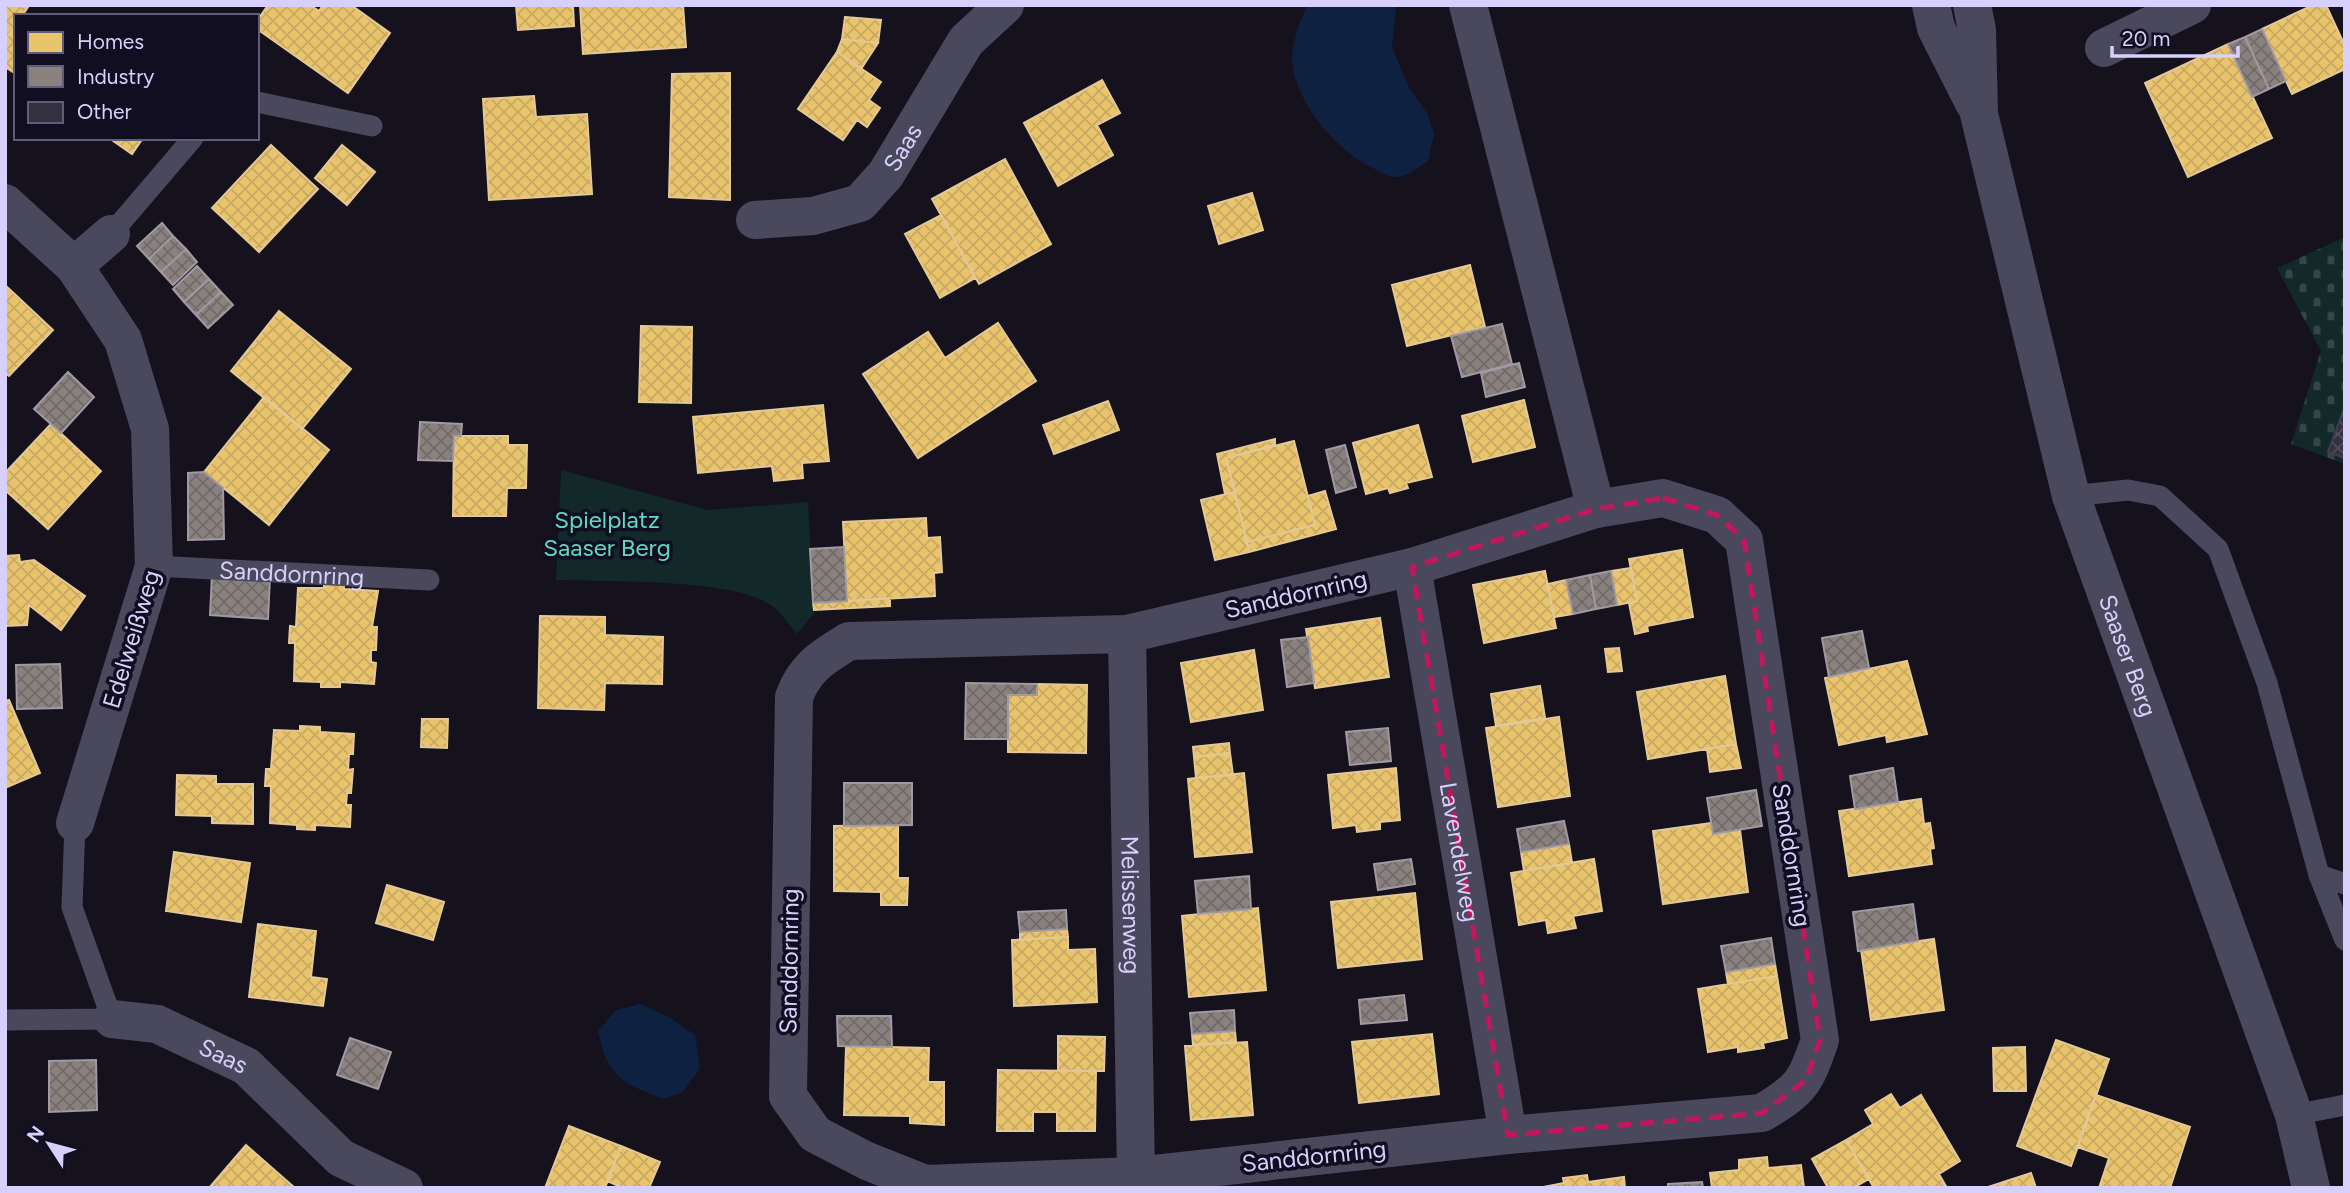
<svg xmlns="http://www.w3.org/2000/svg" width="2350" height="1193" font-family="Figtree,sans-serif">
	<defs>
		<pattern id="cemetery-stones" width="16" height="16" patternUnits="userSpaceOnUse" patternTransform="scale(1.75)"><rect width="16" height="16" fill="#122829"/><path d="M2 7V4a2 2 0 0 1 4 0v3zM10 15v-3a2 2 0 0 1 4 0v3z" fill="#344649"/></pattern>
		<pattern id="homes-cross-hatch" width="8" height="8" patternUnits="userSpaceOnUse" patternTransform="scale(1.75)"><rect width="8" height="8" fill="#e9c46a"/><path d="M0 0l8 8M0 8l8-8" fill="none" stroke="#c7a964"/></pattern>
		<pattern id="industry-cross-hatch" width="8" height="8" patternUnits="userSpaceOnUse" patternTransform="scale(1.75)"><rect width="8" height="8" fill="#8a817c"/><path d="M0 0l8 8M0 8l8-8" fill="none" stroke="#706a6b"/></pattern>
		<pattern id="building-cross-hatch" width="8" height="8" patternUnits="userSpaceOnUse" patternTransform="scale(1.75)"><rect width="8" height="8" fill="#33303f"/><path d="M0 0l8 8M0 8l8-8" fill="none" stroke="#504d5c"/></pattern>
	</defs>
	<rect width="100%" height="100%" fill="#15121d"/>
	<path fill="url(#cemetery-stones)" d="M 2345,237 L 2345,464 L 2291,444 L 2321,351 L 2277,268 Z"/>
	<path fill="#122829" d="M 561,470 L 708,510 L 808,502 L 814,613 L 797,634 C 789,625 781,612 771,605 C 732,578 606,582 556,580 Z"/>
	<path fill="#0f2141" d="M 1308,5 L 1396,5 L 1392,47 L 1409,88 L 1427,113 L 1434,134 L 1428,161 C 1419,167 1407,177 1395,177 C 1389,177 1381,172 1375,169 C 1338,153 1292,100 1292,57 C 1293,40 1300,19 1308,5 Z
		M 640,1004 L 669,1017 L 695,1035 L 700,1068 L 683,1092 L 663,1099 C 622,1083 607,1077 598,1031 L 616,1010 Z"/>
	<path fill="url(#homes-cross-hatch)" stroke="#e4c896" stroke-width="2" d="M 5,5 L 28,7 L 22,16 L 16,16 L 16,25 L 5,40 Z
		M 268,5 L 310,5 L 319,11 L 323,5 L 351,5 L 390,33 L 348,93 L 257,29 L 257,21 Z
		M 516,5 L 573,5 L 574,26 L 518,30 Z
		M 580,5 L 683,5 L 686,47 L 583,54 Z
		M 2313,5 L 2326,5 L 2345,46 L 2345,69 L 2292,94 L 2262,29 Z
		M 845,17 L 881,20 L 878,43 L 842,39 Z
		M 16,25 L 16,74 L 5,67 L 5,40 Z
		M 842,39 L 878,43 L 861,69 L 837,52 Z
		M 2228,44 L 2272,138 L 2188,177 L 2145,83 Z
		M 837,52 L 881,82 L 869,100 L 880,108 L 867,127 L 857,120 L 843,140 L 798,109 Z
		M 730,73 L 730,200 L 669,197 L 672,74 Z
		M 1102,80 L 1120,113 L 1097,125 L 1113,155 L 1058,186 L 1024,123 Z
		M 534,96 L 536,117 L 587,114 L 592,194 L 489,200 L 483,99 Z
		M 109,138 L 143,138 L 132,154 Z
		M 271,145 L 318,189 L 259,252 L 212,208 Z
		M 342,145 L 375,172 L 347,205 L 315,178 Z
		M 1005,159 L 1051,244 L 979,284 L 932,199 Z
		M 1252,193 L 1263,230 L 1219,244 L 1208,206 Z
		M 941,215 L 975,278 L 940,298 L 905,234 Z
		M 1470,265 L 1485,327 L 1407,346 L 1392,285 Z
		M 5,285 L 53,330 L 9,376 L 5,373 Z
		M 279,311 L 351,369 L 302,429 L 231,371 Z
		M 998,323 L 1036,381 L 918,458 L 863,374 L 928,332 L 945,358 Z
		M 641,326 L 692,327 L 691,403 L 639,402 Z
		M 264,397 L 329,450 L 269,525 L 204,472 Z
		M 1524,400 L 1535,447 L 1473,462 L 1462,416 Z
		M 1108,401 L 1119,430 L 1054,454 L 1043,425 Z
		M 823,405 L 829,461 L 802,463 L 803,478 L 774,481 L 772,466 L 698,473 L 693,417 Z
		M 51,424 L 101,471 L 48,529 L 5,490 L 5,473 Z
		M 1418,425 L 1432,477 L 1406,483 L 1408,488 L 1390,493 L 1388,488 L 1366,494 L 1353,443 Z
		M 454,436 L 508,436 L 508,445 L 527,445 L 526,488 L 507,488 L 506,516 L 453,516 Z
		M 1275,439 L 1275,445 L 1226,458 L 1235,492 L 1225,494 L 1217,454 Z
		M 1294,441 L 1315,525 L 1247,542 L 1226,458 Z
		M 1325,491 L 1336,529 L 1249,552 L 1247,542 L 1315,525 L 1308,496 Z
		M 1235,492 L 1249,552 L 1215,560 L 1201,500 Z
		M 926,518 L 927,538 L 940,537 L 942,572 L 934,573 L 935,596 L 847,601 L 843,522 Z
		M 1682,550 L 1693,617 L 1647,626 L 1648,631 L 1635,634 L 1629,603 L 1637,601 L 1629,559 Z
		M 19,555 L 20,562 L 34,560 L 85,596 L 61,630 L 29,605 L 27,625 L 5,626 L 5,556 Z
		M 1631,568 L 1637,601 L 1617,605 L 1611,571 Z
		M 1545,571 L 1556,628 L 1484,643 L 1473,585 Z
		M 1566,580 L 1573,614 L 1554,617 L 1548,584 Z
		M 324,583 L 344,584 L 344,589 L 378,591 L 372,627 L 377,627 L 376,650 L 371,650 L 371,662 L 376,663 L 374,684 L 340,682 L 340,687 L 321,687 L 321,682 L 294,681 L 295,643 L 289,643 L 290,626 L 296,627 L 298,588 L 324,588 Z
		M 890,598 L 890,606 L 814,610 L 813,603 Z
		M 540,616 L 605,617 L 605,635 L 663,637 L 662,684 L 605,683 L 604,710 L 538,708 Z
		M 1380,618 L 1389,677 L 1315,688 L 1306,629 Z
		M 1619,648 L 1622,671 L 1608,672 L 1605,649 Z
		M 1254,650 L 1263,710 L 1191,722 L 1181,663 Z
		M 1907,661 L 1927,734 L 1887,742 L 1886,735 L 1839,745 L 1825,678 Z
		M 1725,676 L 1736,744 L 1648,759 L 1637,692 Z
		M 1037,684 L 1087,685 L 1086,753 L 1008,752 L 1008,695 L 1037,695 Z
		M 1540,686 L 1545,718 L 1496,726 L 1491,694 Z
		M 9,700 L 40,773 L 5,788 L 5,701 Z
		M 1559,717 L 1570,796 L 1498,807 L 1486,728 Z
		M 422,719 L 448,719 L 447,748 L 421,747 Z
		M 300,726 L 320,727 L 320,732 L 354,734 L 353,754 L 349,754 L 348,770 L 353,769 L 351,793 L 347,793 L 346,805 L 351,805 L 350,827 L 315,825 L 315,830 L 297,829 L 297,825 L 270,823 L 271,786 L 265,786 L 266,769 L 271,769 L 274,730 L 300,731 Z
		M 1229,743 L 1230,753 L 1194,757 L 1193,747 Z
		M 1736,744 L 1741,768 L 1710,772 L 1707,749 Z
		M 1230,753 L 1233,775 L 1196,778 L 1194,757 Z
		M 1396,768 L 1400,820 L 1380,822 L 1380,829 L 1357,832 L 1356,825 L 1333,828 L 1328,775 Z
		M 1244,773 L 1252,852 L 1195,857 L 1188,779 Z
		M 177,775 L 216,776 L 216,784 L 253,784 L 253,824 L 212,823 L 212,816 L 176,815 Z
		M 1921,799 L 1924,824 L 1930,823 L 1934,848 L 1930,849 L 1932,864 L 1849,876 L 1839,811 Z
		M 1712,823 L 1713,834 L 1740,830 L 1748,892 L 1663,904 L 1653,831 Z
		M 898,825 L 898,878 L 908,878 L 907,905 L 881,905 L 881,892 L 834,891 L 834,826 Z
		M 1569,844 L 1572,863 L 1524,871 L 1521,852 Z
		M 174,852 L 250,863 L 241,922 L 166,911 Z
		M 1594,859 L 1602,911 L 1573,916 L 1576,928 L 1548,933 L 1546,920 L 1519,925 L 1511,873 Z
		M 387,885 L 444,902 L 433,940 L 376,923 Z
		M 1415,893 L 1422,959 L 1338,968 L 1331,902 Z
		M 1258,908 L 1266,990 L 1189,997 L 1182,916 Z
		M 258,924 L 316,931 L 311,977 L 327,979 L 323,1006 L 249,997 Z
		M 1067,929 L 1068,937 L 1020,940 L 1020,932 Z
		M 1068,937 L 1068,950 L 1095,949 L 1097,1002 L 1014,1006 L 1012,940 Z
		M 1934,939 L 1944,1010 L 1871,1020 L 1861,949 Z
		M 1775,964 L 1777,976 L 1728,984 L 1726,972 Z
		M 1777,976 L 1787,1038 L 1763,1043 L 1764,1048 L 1738,1052 L 1738,1047 L 1708,1052 L 1698,989 Z
		M 1235,1031 L 1236,1042 L 1193,1045 L 1192,1034 Z
		M 1432,1034 L 1439,1094 L 1359,1103 L 1352,1042 Z
		M 1058,1036 L 1105,1037 L 1104,1071 L 1058,1071 Z
		M 2056,1040 L 2109,1059 L 2071,1166 L 2017,1146 Z
		M 1247,1042 L 1253,1115 L 1191,1120 L 1185,1046 Z
		M 846,1046 L 929,1048 L 928,1082 L 944,1082 L 944,1125 L 910,1123 L 910,1116 L 844,1115 Z
		M 2025,1047 L 2026,1091 L 1994,1091 L 1993,1048 Z
		M 998,1070 L 1096,1071 L 1095,1131 L 1057,1131 L 1057,1112 L 1033,1112 L 1033,1131 L 997,1131 Z
		M 1891,1094 L 1900,1108 L 1921,1095 L 1960,1161 L 1939,1174 L 1947,1188 L 1874,1188 L 1846,1140 L 1873,1124 L 1865,1110 Z
		M 2096,1095 L 2190,1127 L 2170,1188 L 2099,1188 L 2109,1158 L 2077,1147 Z
		M 569,1126 L 621,1146 L 605,1188 L 545,1188 Z
		M 1846,1140 L 1869,1179 L 1853,1188 L 1828,1188 L 1812,1159 Z
		M 246,1145 L 295,1188 L 209,1188 Z
		M 621,1146 L 660,1162 L 649,1188 L 623,1188 L 607,1181 Z
		M 1767,1157 L 1768,1168 L 1801,1165 L 1804,1188 L 1712,1188 L 1710,1173 L 1739,1170 L 1739,1160 Z
		M 2031,1173 L 2036,1188 L 1988,1188 L 1988,1187 Z
		M 1587,1175 L 1588,1182 L 1624,1177 L 1625,1188 L 1538,1188 L 1564,1183 L 1563,1178 Z"/>
	<path fill="url(#industry-cross-hatch)" stroke="#a199a3" stroke-width="2" d="M 2262,29 L 2286,81 L 2269,89 L 2245,37 Z
		M 2245,37 L 2269,89 L 2252,97 L 2228,44 Z
		M 162,223 L 173,236 L 149,259 L 137,246 Z
		M 173,236 L 186,249 L 161,272 L 149,259 Z
		M 186,249 L 197,262 L 173,285 L 161,272 Z
		M 197,266 L 209,279 L 184,302 L 173,289 Z
		M 209,279 L 221,292 L 196,315 L 184,302 Z
		M 221,292 L 233,305 L 208,328 L 196,315 Z
		M 1502,324 L 1512,364 L 1462,377 L 1451,336 Z
		M 1519,363 L 1525,387 L 1486,397 L 1481,373 Z
		M 68,372 L 94,397 L 61,433 L 34,409 Z
		M 420,422 L 462,424 L 461,436 L 454,436 L 453,461 L 418,460 Z
		M 1345,445 L 1356,487 L 1336,493 L 1326,450 Z
		M 204,472 L 223,488 L 224,539 L 188,540 L 188,473 Z
		M 844,547 L 847,601 L 813,603 L 810,549 Z
		M 1611,571 L 1617,605 L 1596,609 L 1590,575 Z
		M 212,574 L 270,577 L 268,619 L 210,615 Z
		M 1590,575 L 1596,609 L 1573,614 L 1566,580 Z
		M 1862,631 L 1869,668 L 1829,677 L 1822,638 Z
		M 1308,637 L 1314,683 L 1287,687 L 1281,640 Z
		M 60,664 L 62,708 L 17,709 L 16,665 Z
		M 966,683 L 1037,684 L 1037,695 L 1008,695 L 1008,739 L 965,739 Z
		M 1388,728 L 1391,761 L 1350,765 L 1346,732 Z
		M 1893,768 L 1898,802 L 1855,809 L 1850,776 Z
		M 844,783 L 912,783 L 912,825 L 844,826 Z
		M 1756,790 L 1762,826 L 1713,834 L 1707,798 Z
		M 1564,821 L 1569,844 L 1521,852 L 1517,829 Z
		M 1411,859 L 1415,884 L 1378,890 L 1374,864 Z
		M 1249,876 L 1251,909 L 1198,914 L 1195,881 Z
		M 1913,904 L 1918,941 L 1858,951 L 1853,912 Z
		M 1066,910 L 1067,929 L 1020,932 L 1018,912 Z
		M 1771,938 L 1775,964 L 1726,972 L 1721,946 Z
		M 1404,995 L 1407,1020 L 1361,1024 L 1359,1000 Z
		M 1234,1010 L 1235,1031 L 1192,1034 L 1190,1013 Z
		M 837,1016 L 891,1016 L 892,1047 L 838,1046 Z
		M 350,1038 L 391,1052 L 378,1089 L 337,1075 Z
		M 96,1060 L 97,1110 L 49,1112 L 49,1061 Z
		M 1702,1182 L 1703,1188 L 1668,1188 L 1668,1184 Z"/>
	<path fill="url(#building-cross-hatch)" stroke="#413c51" stroke-width="2" d="M 2345,406 L 2345,458 L 2328,452 Z"/>
	<g fill="none" stroke-linecap="round" stroke-linejoin="round">
		<g stroke="#4a485d" stroke-width="21">
			<path d="M 257,102 L 372,126"/>
			<path d="M 111,234 L 193,138"/>
			<path d="M 2071,496 L 2128,490 L 2160,496 L 2218,549 L 2267,683 L 2319,875 L 2345,940"/>
			<path id="s1" d="M 154,566 L 429,580"/>
			<path d="M 2319,875 L 2345,884"/>
			<path d="M 5,1020 L 112,1019 L 72,907 L 75,823"/>
			<path d="M 2294,1115 L 2345,1105"/>
		</g>
		<g stroke="#4a485d" stroke-width="38">
			<path d="M 1468,5 L 1596,509"/>
			<path d="M 2104,48 L 2192,5"/>
			<path d="M 5,203 L 74,266 L 123,340 L 150,429 L 154,566 L 75,823"/>
			<path id="s2" d="M 755,220 L 813,216 L 860,203 L 886,174 L 966,41 L 1005,5"/>
			<path d="M 74,266 L 111,234"/>
			<path d="M 1663,498 L 1717,515 L 1744,540 L 1820,1040 C 1805,1083 1802,1089 1762,1113 L 1508,1135 L 1136,1176 L 925,1184 L 867,1161 L 815,1134 L 788,1096 L 794,697 C 805,667 823,657 849,641 L 1127,634 L 1412,567 L 1596,509 Z"/>
			<path id="s3" d="M 1412,567 L 1508,1135"/>
			<path id="s4" d="M 1127,634 L 1136,1176"/>
			<path id="s5" d="M 112,1019 L 157,1024 L 246,1066 L 341,1158 L 404,1188"/>
		</g>
		<g stroke="#4a485d" stroke-width="38">
			<path d="M 1931,5 L 1936,28 L 1974,103"/>
			<path id="s6" d="M 1972,5 L 1977,30 L 1979,114 L 2071,496 L 2294,1115 L 2311,1188"/>
		</g>
	</g>
	<path fill="none" stroke="#c2185b" stroke-width="5" stroke-dasharray="14 9" stroke-linejoin="round" d="M 1663,498 L 1717,515 L 1744,540 L 1820,1040 L 1806,1080 L 1762,1113 L 1508,1135 L 1412,567 L 1596,509 Z"/>
	<g text-anchor="middle" dominant-baseline="central" stroke-width="7" stroke-linejoin="round" paint-order="stroke">
		<g font-size="24" fill="#d7d0fd" stroke="#120e21">
			<text stroke="none"><textPath href="#s2" startOffset="177">Saas</textPath></text>
			<text stroke="none"><textPath href="#s1" startOffset="138">Sanddornring</textPath></text>
			<text transform="translate(1296 594) rotate(-13)">Sanddornring</text>
			<text transform="translate(131 639) rotate(-73)">Edelweißweg</text>
			<text stroke="none"><textPath href="#s6" startOffset="672">Saaser Berg</textPath></text>
			<text stroke="none"><textPath href="#s3" startOffset="289">Lavendelweg</textPath></text>
			<text transform="translate(1792 855) rotate(81)">Sanddornring</text>
			<text stroke="none"><textPath href="#s4" startOffset="271">Melissenweg</textPath></text>
			<text transform="translate(789 961) rotate(-89)">Sanddornring</text>
			<text stroke="none"><textPath href="#s5" startOffset="119">Saas</textPath></text>
			<text transform="translate(1314 1156) rotate(-6)">Sanddornring</text>
		</g>
		<g font-size="24" fill="#5fdabf" stroke="#120e21">
			<text x="607" y="519">Spielplatz<tspan x="607" dy="28">Saaser Berg</tspan></text>
		</g>
	</g>
	<rect width="2350" height="1193" fill="none" stroke="#d7d0fd" stroke-width="14"/>
	<rect x="14" y="14" width="245" height="126" fill="#120e21" stroke="#615c79" stroke-width="2"/>
	<rect x="28" y="32" width="35" height="21" fill="#e9c46a" stroke="#615c79" stroke-width="2"/>
	<text x="77" y="49" font-size="21" fill="#d7d0fd">Homes</text>
	<rect x="28" y="66" width="35" height="21" fill="#8a817c" stroke="#615c79" stroke-width="2"/>
	<text x="77" y="84" font-size="21" fill="#d7d0fd">Industry</text>
	<rect x="28" y="102" width="35" height="21" fill="#33303f" stroke="#615c79" stroke-width="2"/>
	<text x="77" y="119" font-size="21" fill="#d7d0fd">Other</text>
	<g transform="translate(49 1144) rotate(306)" stroke="#120e21" stroke-width="5" paint-order="stroke">
	<path d="M0-5L12 26L0 18L-12 26Z" fill="#d7d0fd"/>
	<text y="-10" font-size="19" font-weight="bold" text-anchor="middle" fill="#d7d0fd">N</text>
	</g>
	<path d="M2112 46v10h126v-10" fill="none" stroke="#d7d0fd" stroke-width="3.5"/>
	<text x="2122" y="46" font-size="21" fill="#d7d0fd" stroke="#120e21" stroke-width="5" paint-order="stroke">20 m</text>
</svg>
